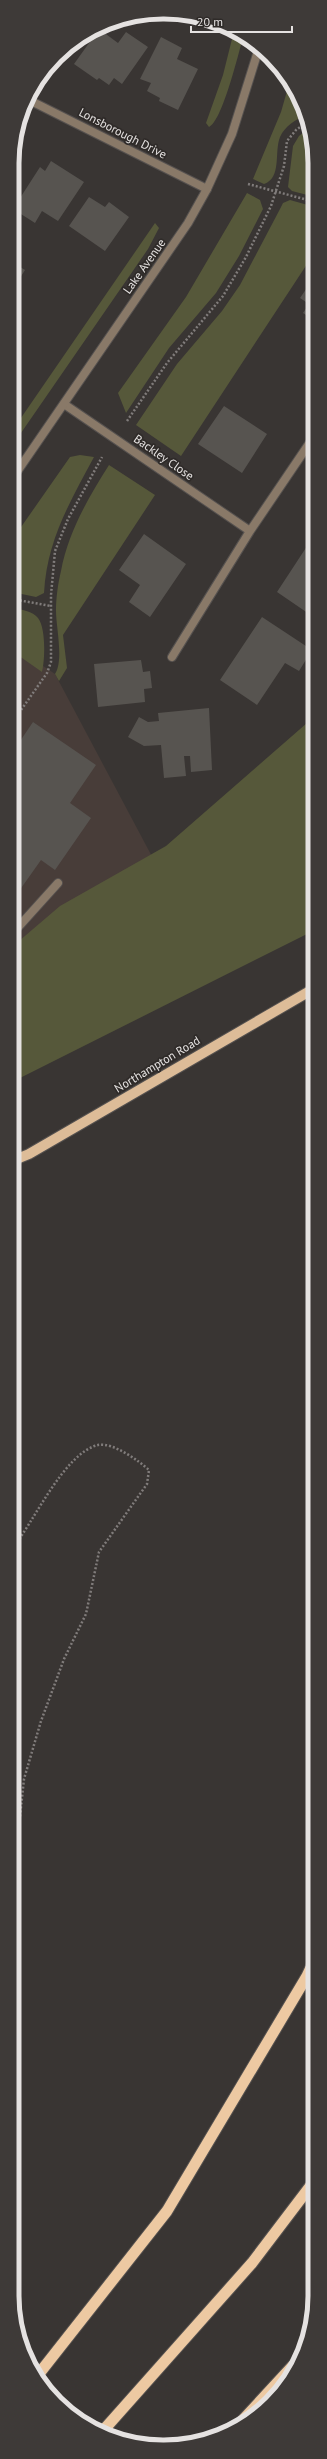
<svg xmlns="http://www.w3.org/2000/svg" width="327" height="2459" font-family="'PT Sans',sans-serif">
	<rect width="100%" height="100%" fill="#393533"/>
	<path fill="#483d39" d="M 12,645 L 55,674 L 156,864 L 12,994 Z"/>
	<path fill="#56583a" d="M 234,31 L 243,37 C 239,52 222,122 209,127 L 206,123 L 223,75 Z
		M 289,84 L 303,105 L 306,115 C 295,120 285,126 280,137 C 274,152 282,178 264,184 L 253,179 L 281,112 Z
		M 309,128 L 315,154 L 315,197 L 292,191 L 288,187 L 293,146 L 299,136 Z
		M 247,193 L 260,200 L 263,209 L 239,256 L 216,293 L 169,348 L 126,413 L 118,393 L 186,297 Z
		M 290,200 L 315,207 L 315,252 L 181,456 L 136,425 L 177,364 L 222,311 L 240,285 L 280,209 L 283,203 Z
		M 155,223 L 159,228 L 148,249 L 12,446 L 12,431 Z
		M 80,455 L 94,457 C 70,502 47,540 44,593 L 36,597 L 12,592 L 12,540 L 70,457 Z
		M 109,465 L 155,495 L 63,635 L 67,668 L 59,681 L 55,674 C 64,661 56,627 56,611 C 56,598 58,583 61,571 C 68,533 88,498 109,465 Z
		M 12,607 C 21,610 33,611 38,618 C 46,628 45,660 42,672 L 12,651 Z
		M 315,716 L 315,930 L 12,1082 L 12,947 L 60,906 L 166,846 Z"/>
	<path fill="#575450" d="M 99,29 L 118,43 L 126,32 L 148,47 L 122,84 L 114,78 L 109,85 L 99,78 L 97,80 L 74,64 Z
		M 161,37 L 182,48 L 177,59 L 198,69 L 178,110 L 159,101 L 160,98 L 147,91 L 151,83 L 140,79 Z
		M 51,161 L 84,182 L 58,221 L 42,211 L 35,223 L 13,209 L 40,167 L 45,171 Z
		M 12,169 L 19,173 L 12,186 Z
		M 89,197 L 105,207 L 109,202 L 129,217 L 105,251 L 69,226 Z
		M 12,262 L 25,270 L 12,291 Z
		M 315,276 L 315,321 L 303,313 L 309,304 L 300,298 Z
		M 224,406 L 267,434 L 242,473 L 198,444 Z
		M 144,534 L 186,564 L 150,617 L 129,602 L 140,585 L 119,570 Z
		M 315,534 L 315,618 L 277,592 Z
		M 262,617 L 312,650 L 299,671 L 285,663 L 257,705 L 220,680 Z
		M 141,660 L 143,672 L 150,671 L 152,688 L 144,689 L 145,702 L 98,707 L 94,664 Z
		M 209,708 L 212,770 L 191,772 L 190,756 L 184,756 L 186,776 L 164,778 L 161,745 L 144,746 L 128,737 L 139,717 L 148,722 L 159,721 L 158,713 Z
		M 33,722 L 96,765 L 70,803 L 91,818 L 55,870 L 41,860 L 12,901 L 12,753 Z"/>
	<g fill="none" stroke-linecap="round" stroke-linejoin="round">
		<defs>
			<path id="minor" d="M 27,99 L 207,189
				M 30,100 L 35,87
				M 64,404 L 250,531
				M 172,657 L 250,531 L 315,435
				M 12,934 L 58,883"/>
			<path id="tertiary" d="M 12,479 L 188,223 L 207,189 L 232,134 L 259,48"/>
			<path id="primary" d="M 12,1161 L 29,1154 L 315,988"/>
			<path id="trunk" d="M 38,2375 L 167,2211 L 307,1976 L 315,1959
				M 241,2422 L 301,2357
				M 101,2433 L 252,2263 L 315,2180"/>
		</defs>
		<use href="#minor" stroke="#55514f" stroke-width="10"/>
		<use href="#tertiary" stroke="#55514f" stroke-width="10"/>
		<use href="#primary" stroke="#55514f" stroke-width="12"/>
		<use href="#trunk" stroke="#55514f" stroke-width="13"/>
		<path stroke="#807c7b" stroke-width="2.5" stroke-dasharray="2 2" stroke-linecap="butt" d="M 248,184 L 315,202
			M 127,421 L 167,363 L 223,296 L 246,257 L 271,206 L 284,166 L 287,141 L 296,130 L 307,122
			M 12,599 L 51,606
			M 12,723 L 47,673 L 51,662 L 51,595 L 55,551 L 68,519 L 102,457
			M 12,1892 L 24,1779 L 41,1721 L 64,1659 L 86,1614 L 99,1552 L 147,1484 L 149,1470 C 139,1461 113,1442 98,1445 C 64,1453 34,1522 12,1549
			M 12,1980 L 16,1954 L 12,1935"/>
		<use href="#minor" stroke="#897968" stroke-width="8"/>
		<use href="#tertiary" stroke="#897968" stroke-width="8"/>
		<use href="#primary" stroke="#ddbc98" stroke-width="10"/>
		<use href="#trunk" stroke="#edc9a2" stroke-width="11"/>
	</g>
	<g text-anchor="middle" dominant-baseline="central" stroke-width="3.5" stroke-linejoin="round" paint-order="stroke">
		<g font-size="12" fill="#e5e2e1" stroke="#2f2b29">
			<text transform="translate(123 133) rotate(27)">Lonsborough Drive</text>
			<text transform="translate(144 266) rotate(-55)">Lake Avenue</text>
			<text transform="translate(164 457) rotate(35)">Backley Close</text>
			<text transform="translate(157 1064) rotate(-31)">Northampton Road</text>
		</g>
	</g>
	<path d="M0 0H327V2459H0ZM163 19H164A144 144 0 0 1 308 163V2296A144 144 0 0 1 164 2440H163A144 144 0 0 1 19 2296V163A144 144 0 0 1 163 19Z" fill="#3e3a38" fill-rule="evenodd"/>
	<path fill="none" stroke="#e5e2e1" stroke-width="5" d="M163 19H164A144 144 0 0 1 308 163V2296A144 144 0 0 1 164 2440H163A144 144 0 0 1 19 2296V163A144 144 0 0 1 163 19Z"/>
	<path d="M191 26v6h101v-6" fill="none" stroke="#e5e2e1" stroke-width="2"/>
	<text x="197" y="26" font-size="12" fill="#e5e2e1" stroke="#2f2b29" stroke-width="3" paint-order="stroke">20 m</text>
</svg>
